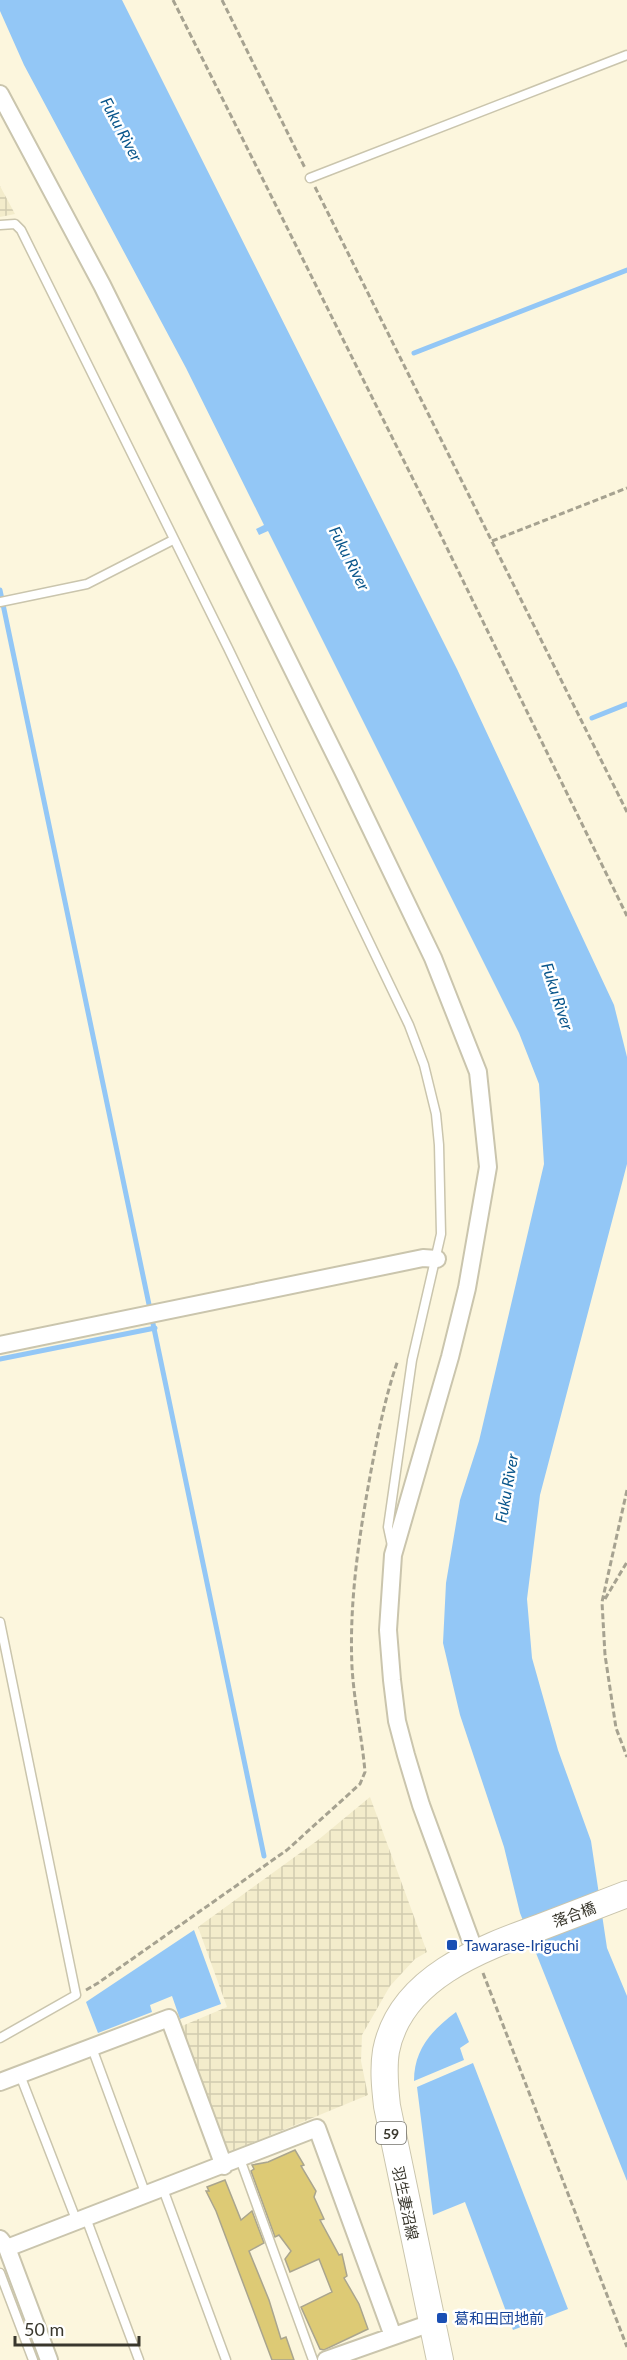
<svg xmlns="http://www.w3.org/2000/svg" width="627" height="2360" font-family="Lato,'Noto Sans JP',sans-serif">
	<defs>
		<pattern id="industrial-grid" width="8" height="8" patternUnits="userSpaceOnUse" patternTransform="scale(1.5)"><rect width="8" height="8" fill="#f3eccb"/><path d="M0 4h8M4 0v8" fill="none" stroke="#d1cbaf"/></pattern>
	</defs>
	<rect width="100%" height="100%" fill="#fcf6dd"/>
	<path fill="url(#industrial-grid)" d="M 0,186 L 15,214 L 0,217 Z
		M 370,1797 L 427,1952 L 415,1959 L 390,1986 L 362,2035 L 361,2061 L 368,2095 L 227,2153 L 182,2026 L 227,2007 L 198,1927 L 318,1840 Z"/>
	<path fill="#93c7f6" d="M 0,0 L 122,0 L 457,669 L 614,1005 L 627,1057 L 627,1164 L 540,1495 L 527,1599 L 532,1658 L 558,1750 L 591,1841 L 607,1948 L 627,1996 L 627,2181 L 520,1913 L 504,1847 L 460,1715 L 443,1643 L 446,1583 L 460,1500 L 479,1441 L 544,1164 L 539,1084 L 519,1033 L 268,531 L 259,535 L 256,529 L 264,525 L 186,368 L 24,65 L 0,11 Z
		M 194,1930 L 221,2004 L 180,2019 L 172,1996 L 150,2005 L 152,2012 L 98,2033 L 86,2002 Z
		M 456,2012 L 469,2042 L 460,2048 L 464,2060 L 414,2081 C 414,2049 432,2030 456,2012 Z
		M 473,2063 L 568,2309 L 513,2330 L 465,2202 L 433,2215 L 417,2087 Z"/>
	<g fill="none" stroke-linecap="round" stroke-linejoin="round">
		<path stroke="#93c7f6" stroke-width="5" d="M 414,353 L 627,270
			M 0,590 L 264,1856
			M 592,718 L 627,704
			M 0,1359 L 155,1328"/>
	</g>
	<path fill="#ddca75" stroke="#aaa58d" stroke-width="1.5" d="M 295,2150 L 304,2165 L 301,2166 L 316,2191 L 314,2197 L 324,2219 L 320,2220 L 339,2255 L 342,2254 L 347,2276 L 344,2278 L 359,2304 L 368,2329 L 324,2350 L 320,2349 L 301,2307 L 332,2292 L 319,2259 L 290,2272 L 285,2259 L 291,2251 L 279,2235 L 275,2237 L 251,2171 L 254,2169 L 252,2165 L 268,2162 Z
		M 225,2180 L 241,2220 L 252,2211 L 264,2243 L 249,2251 L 269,2300 L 281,2339 L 286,2337 L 294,2360 L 272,2360 L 216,2211 L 206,2191 L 209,2191 L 207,2187 Z"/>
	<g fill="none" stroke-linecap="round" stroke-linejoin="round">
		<defs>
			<path id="lane" d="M 310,178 L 627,55
				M 0,225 L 15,224 L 21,230 L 228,648 L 409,1025 L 424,1065 L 436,1114 L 439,1145 L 441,1234 L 412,1360 L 388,1527 L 392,1546
				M 0,602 L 87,584 L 173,540
				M 0,1622 L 76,1995 L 0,2038
				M 92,2048 L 146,2195
				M 20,2075 L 77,2222
				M 240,2159 L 313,2360
				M 163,2189 L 226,2360
				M 86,2218 L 139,2360
				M 0,2273 L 33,2360"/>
			<path id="street" d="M 0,94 L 102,285 L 346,777 L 433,958 L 478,1072 L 488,1167 L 467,1288 L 450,1357 L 393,1555 L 388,1630 L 392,1680 L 397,1721 L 406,1755 L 421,1805 L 475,1952
				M 0,1345 L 423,1258 L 437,1259
				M 0,2082 L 169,2018 L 224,2166
				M 0,2239 L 7,2248 L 49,2360
				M 7,2248 L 317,2128 L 393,2336
				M 326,2360 L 431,2323"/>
			<path id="primary" d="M 440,2360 L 387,2106 C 385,2088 383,2069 386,2051 C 400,1978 480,1949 541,1927 C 569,1916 598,1905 627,1894"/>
		</defs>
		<use href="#lane" stroke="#cac5ad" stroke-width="11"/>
		<use href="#street" stroke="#cac5ad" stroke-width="20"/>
		<use href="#primary" stroke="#cac5ad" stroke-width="28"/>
		<path stroke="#a6a290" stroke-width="3" stroke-dasharray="6 3" stroke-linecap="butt" d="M 173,0 L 423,499 L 627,916
			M 222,0 L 305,168
			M 315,187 L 627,812
			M 492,541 L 627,488
			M 627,1490 L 602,1602 L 605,1655 L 616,1728 L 627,1757
			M 605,1599 L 627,1562
			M 483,1973 L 627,2347
			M 86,1990 L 98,1983 L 287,1850 L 360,1784 L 365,1772 C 362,1737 354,1702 352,1667 C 349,1602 359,1536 371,1471 C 378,1434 385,1397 398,1360"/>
		<use href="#lane" stroke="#fff" stroke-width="8"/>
		<use href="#street" stroke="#fff" stroke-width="16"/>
		<use href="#primary" stroke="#fff" stroke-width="26"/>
	</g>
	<g fill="#1a4fb4" stroke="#fff" stroke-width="2">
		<rect x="446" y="1939" width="12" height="12" rx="3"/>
		<rect x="436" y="2312" width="12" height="12" rx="3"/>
	</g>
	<g text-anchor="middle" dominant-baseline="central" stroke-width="5" stroke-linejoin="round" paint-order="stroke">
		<rect fill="#fff" stroke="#74736c" stroke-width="1.5" x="376" y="2122" width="30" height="22" rx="4.5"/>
		<g font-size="14" font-weight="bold" fill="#39372d">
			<text x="391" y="2133">59</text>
		</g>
		<g font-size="15" fill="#39372d" stroke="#fff">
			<text transform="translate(574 1914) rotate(-20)">落合橋</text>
			<text transform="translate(406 2203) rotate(78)">羽生妻沼線</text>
		</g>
		<g font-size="15" fill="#164399" stroke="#fff" text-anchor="start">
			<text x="464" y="1945">Tawarase-Iriguchi</text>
			<text x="454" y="2318">葛和田団地前</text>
		</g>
		<g font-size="16" font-style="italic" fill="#08558b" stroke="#fff">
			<text transform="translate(122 129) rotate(62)">Fuku River</text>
			<text transform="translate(350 558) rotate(63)">Fuku River</text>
			<text transform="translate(558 996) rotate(72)">Fuku River</text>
			<text transform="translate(506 1488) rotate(-80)">Fuku River</text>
		</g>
	</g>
	<path d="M15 2336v9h124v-9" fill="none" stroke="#39372d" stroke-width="3"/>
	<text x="24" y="2336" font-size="18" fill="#39372d" stroke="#ffffff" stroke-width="4.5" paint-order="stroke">50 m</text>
</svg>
